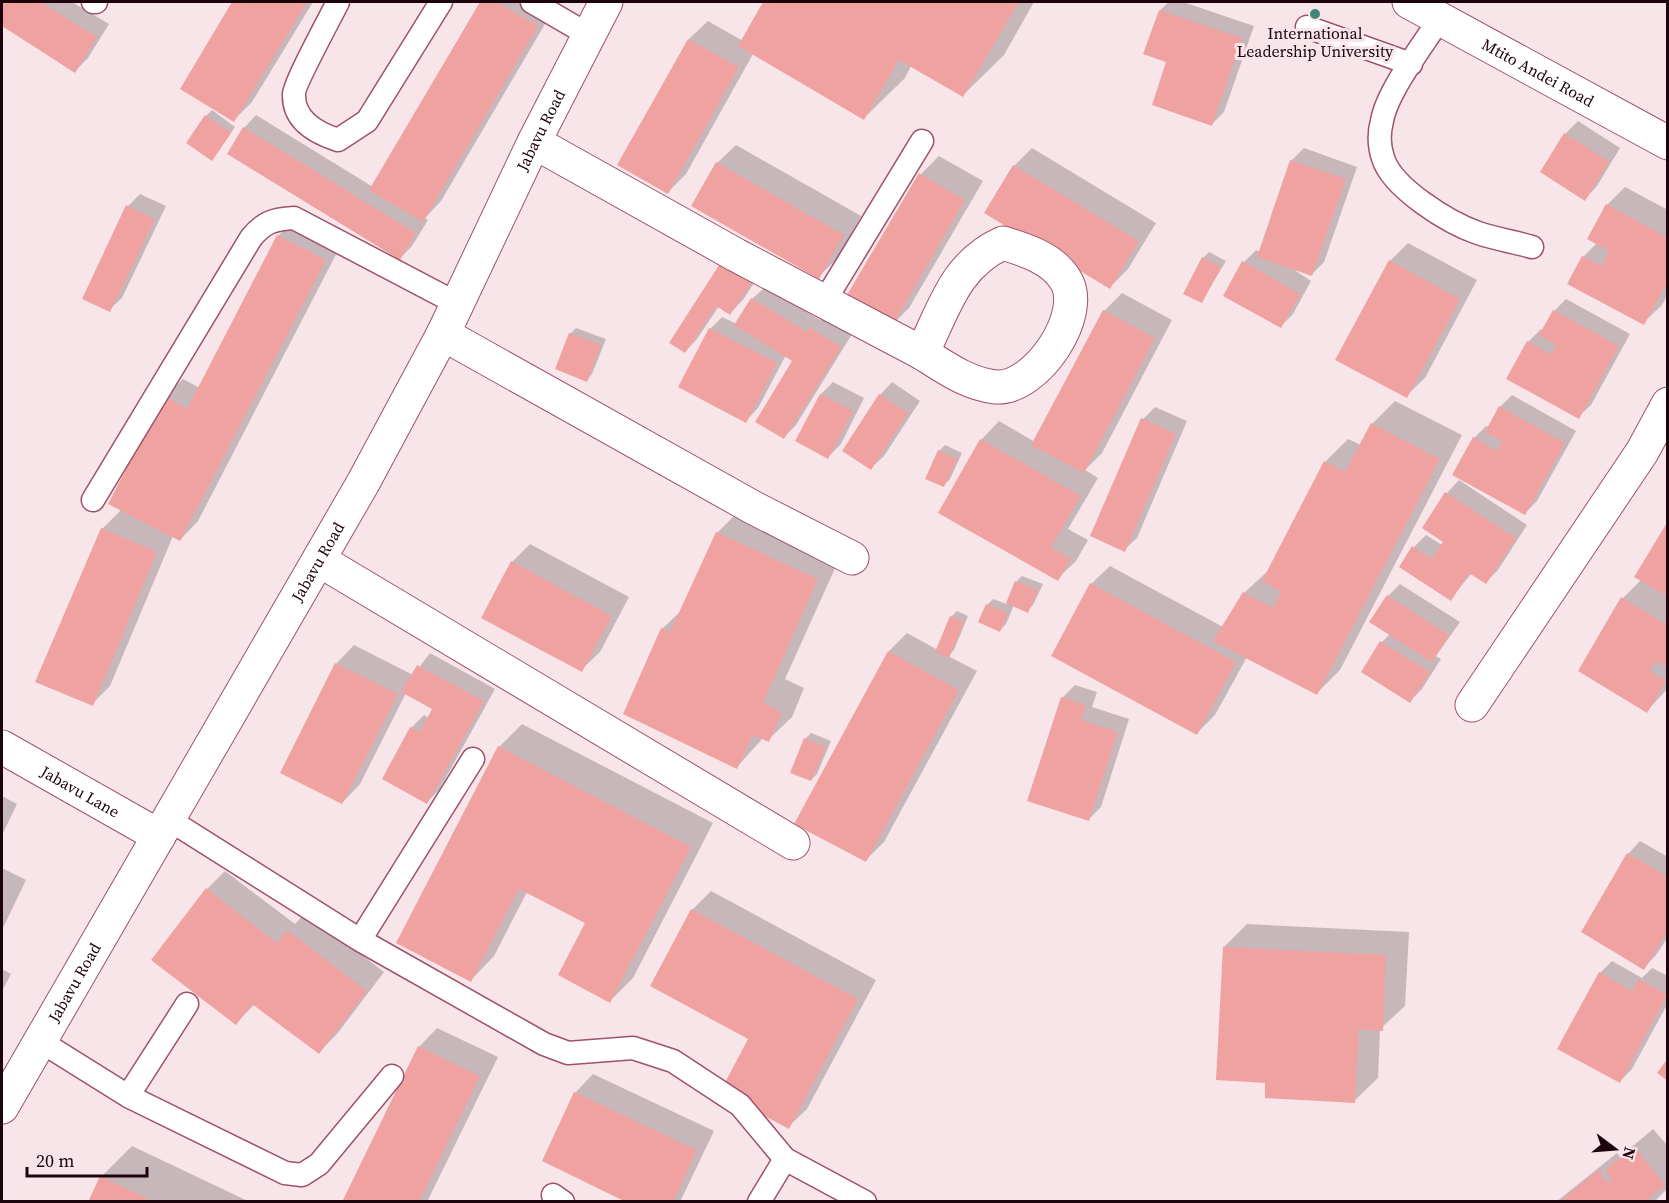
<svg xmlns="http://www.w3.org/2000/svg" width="1669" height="1203" font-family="'Source Serif 4',serif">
	<rect width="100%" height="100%" fill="#f8e5ea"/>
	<path fill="#0003" d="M 2,2 L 72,2 L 109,24 L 88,58 L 75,71 L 2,25 Z
		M 234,2 L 313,2 L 252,102 L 234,120 L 182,88 Z
		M 482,2 L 545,2 L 555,7 L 441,201 L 425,218 L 428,220 L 412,246 L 400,258 L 244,128 L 256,115 L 373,187 Z
		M 765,2 L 1034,2 L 1004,55 L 963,95 L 911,66 L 905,78 L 864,118 L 753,54 L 686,174 L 668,192 L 619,165 L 689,39 L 708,21 L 743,41 Z
		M 1169,2 L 1183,2 L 1254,26 L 1224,112 L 1212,124 L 1168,62 L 1160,10 Z
		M 212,110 L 235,127 L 217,153 L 206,116 Z
		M 1578,121 L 1620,148 L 1597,186 L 1585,199 L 1542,172 L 1565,134 Z
		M 736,145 L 861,216 L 837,259 L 818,277 L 693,205 L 717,163 Z
		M 1032,148 L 1156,223 L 1128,269 L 1110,287 L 1014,166 Z
		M 1304,148 L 1357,167 L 1324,262 L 1311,275 L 1290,267 L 1311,281 L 1293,314 L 1281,326 L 1244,262 L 1256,250 L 1260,252 L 1291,161 Z
		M 939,156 L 983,181 L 909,308 L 891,326 L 846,299 L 921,174 Z
		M 1625,187 L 1668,210 L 1668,294 L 1662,305 L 1643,323 L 1583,257 L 1597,243 L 1607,205 Z
		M 140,194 L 166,206 L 122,298 L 109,310 L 128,206 Z
		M 297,217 L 343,241 L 198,521 L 180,540 L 173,536 L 110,686 L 92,704 L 102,529 L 122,509 L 165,397 L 183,379 L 200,388 L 279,235 Z
		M 1408,243 L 1477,280 L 1425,378 L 1406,396 L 1390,261 Z
		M 1209,252 L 1226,261 L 1202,301 L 1203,258 Z
		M 723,263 L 763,269 L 743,300 L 730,313 L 719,306 L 697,339 L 685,352 Z
		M 765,287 L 820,320 L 823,317 L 852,334 L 796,425 L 783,438 L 794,360 L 786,355 L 758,408 L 746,421 L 710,329 L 722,317 L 737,324 L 752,299 Z
		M 1122,293 L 1172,320 L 1102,453 L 1085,470 L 1098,478 L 1068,529 L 1088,540 L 1076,561 L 1057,579 L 981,440 L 999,421 L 1035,442 L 1104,311 Z
		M 1566,299 L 1630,334 L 1591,405 L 1578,417 L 1528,342 L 1541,329 L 1543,331 L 1554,311 Z
		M 576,328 L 606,339 L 592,374 L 587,380 L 570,334 Z
		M 833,382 L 864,398 L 841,444 L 828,457 L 821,394 Z
		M 892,382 L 920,401 L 884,456 L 871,468 L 880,395 Z
		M 1512,395 L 1576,431 L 1537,501 L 1525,513 L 1474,438 L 1486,426 L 1489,427 L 1500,407 Z
		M 1395,401 L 1462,435 L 1340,670 L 1317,693 L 1247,657 L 1215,715 L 1197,733 L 1091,584 L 1110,566 L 1223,627 L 1244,593 L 1269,570 L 1325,462 L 1348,439 L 1361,445 L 1372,424 Z
		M 1155,407 L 1187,421 L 1137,538 L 1124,550 L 1143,419 Z
		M 945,445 L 962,453 L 950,479 L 944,485 L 939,451 Z
		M 1459,480 L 1527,525 L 1498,570 L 1486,582 L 1472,573 L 1450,599 L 1414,547 L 1426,535 L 1442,545 L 1445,541 L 1424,528 L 1447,493 Z
		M 740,510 L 841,555 L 785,679 L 804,688 L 792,717 L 768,740 L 763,738 L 737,767 L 662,629 L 683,609 L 717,533 Z
		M 1668,524 L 1668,688 L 1647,711 L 1623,598 L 1641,580 Z
		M 530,544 L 629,597 L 600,652 L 581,670 L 512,562 Z
		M 1022,576 L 1043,584 L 1033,605 L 1027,611 L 1014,605 L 1006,624 L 1000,630 L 987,605 L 993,599 L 1007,604 L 1016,582 Z
		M 1400,584 L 1460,622 L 1436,656 L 1441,659 L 1422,689 L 1410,701 L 1382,642 L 1390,634 L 1388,596 Z
		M 957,611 L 968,616 L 954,650 L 948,656 L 977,671 L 884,842 L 866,860 L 796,823 L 889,651 L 907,633 L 938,650 L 951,617 Z
		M 354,645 L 413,675 L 430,653 L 495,689 L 439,790 L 427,802 L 411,728 L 424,715 L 429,718 L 434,709 L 406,693 L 360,784 L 342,803 L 336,664 Z
		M 1075,685 L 1097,692 L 1092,707 L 1129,719 L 1101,807 L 1088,820 L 1062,698 Z
		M 522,724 L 713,823 L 633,978 L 610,1001 L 587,923 L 527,892 L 494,956 L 471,980 L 499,747 Z
		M 811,733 L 831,741 L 817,774 L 811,780 L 805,739 Z
		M 2,796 L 17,804 L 2,835 Z
		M 1640,841 L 1668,857 L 1668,937 L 1656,955 L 1644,968 L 1628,854 Z
		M 2,868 L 26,880 L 2,930 Z
		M 225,871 L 295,924 L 306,912 L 384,972 L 337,1034 L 319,1052 L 255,1004 L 236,1023 L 207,889 Z
		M 711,891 L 876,980 L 807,1109 L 788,1127 L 750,1038 L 652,985 L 692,910 Z
		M 1247,924 L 1409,932 L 1405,1006 L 1380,1029 L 1378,1078 L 1354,1101 L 1266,1082 L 1224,947 Z
		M 1612,961 L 1642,978 L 1652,968 L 1668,976 L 1668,1003 L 1632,1069 L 1620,1081 L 1600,973 Z
		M 2,969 L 11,974 L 2,991 Z
		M 437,1028 L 498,1057 L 427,1202 L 344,1202 L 419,1047 Z
		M 593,1074 L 714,1131 L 680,1202 L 630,1202 L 575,1093 Z
		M 1653,1129 L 1668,1146 L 1668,1188 L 1654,1202 L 1556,1202 L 1617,1153 L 1620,1157 Z
		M 132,1146 L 250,1202 L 89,1202 L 101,1177 Z"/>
	<path fill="#f0a2a1" d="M 2,2 L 40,2 L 97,37 L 75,73 L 2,26 Z
		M 232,2 L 307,2 L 234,122 L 180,89 Z
		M 480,2 L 497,2 L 538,26 L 423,222 L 369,190 Z
		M 763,2 L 1019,2 L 963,97 L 899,60 L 864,120 L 738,46 Z
		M 1159,10 L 1242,38 L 1212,126 L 1152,105 L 1166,62 L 1143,54 Z
		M 688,39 L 739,67 L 668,194 L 617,165 Z
		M 205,115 L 231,133 L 212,161 L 186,143 Z
		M 243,127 L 416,233 L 400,260 L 227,154 Z
		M 1564,133 L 1609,161 L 1585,201 L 1540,172 Z
		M 1290,160 L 1346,179 L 1312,276 L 1257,257 Z
		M 716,162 L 844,235 L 819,279 L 691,206 Z
		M 1013,165 L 1139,241 L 1110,289 L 984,213 Z
		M 919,173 L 965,200 L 891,328 L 844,300 Z
		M 1606,204 L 1668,238 L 1668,281 L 1644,325 L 1567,284 L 1582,256 L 1602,266 L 1609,251 L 1587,239 Z
		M 126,205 L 155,219 L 110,312 L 82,299 Z
		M 277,235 L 326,260 L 180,541 L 108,504 L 164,396 L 187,409 Z
		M 1202,257 L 1221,267 L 1202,303 L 1183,294 Z
		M 1389,260 L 1460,299 L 1407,398 L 1335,360 Z
		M 1242,261 L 1300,294 L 1281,328 L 1223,296 Z
		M 721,262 L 752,282 L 730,315 L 716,306 L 685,353 L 669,343 Z
		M 751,298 L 807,332 L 810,328 L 841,347 L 784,439 L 755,422 L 792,361 L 734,325 Z
		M 1103,310 L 1155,338 L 1084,473 L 1031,445 Z
		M 1553,310 L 1619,346 L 1579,419 L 1506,379 L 1527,341 L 1551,354 L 1556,345 L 1539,335 Z
		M 709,328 L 777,363 L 746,423 L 678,387 Z
		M 569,333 L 601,345 L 587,382 L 555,369 Z
		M 820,394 L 853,411 L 828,459 L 795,441 Z
		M 879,394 L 908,413 L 871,470 L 842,451 Z
		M 1499,406 L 1565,443 L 1525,515 L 1452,475 L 1473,437 L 1497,451 L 1502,441 L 1485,432 Z
		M 1141,418 L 1176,434 L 1125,552 L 1090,536 Z
		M 1371,423 L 1440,459 L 1317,695 L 1213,641 L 1243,592 L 1273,608 L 1281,592 L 1262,581 L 1324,461 L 1345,472 Z
		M 980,439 L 1081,496 L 1051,547 L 1071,559 L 1058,581 L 938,513 Z
		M 938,450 L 957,459 L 944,487 L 925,479 Z
		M 1445,492 L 1516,538 L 1486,584 L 1469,573 L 1451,601 L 1399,567 L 1412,546 L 1432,559 L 1443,542 L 1422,528 Z
		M 1668,521 L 1668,597 L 1634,577 Z
		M 101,528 L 157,552 L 93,706 L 35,682 Z
		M 716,532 L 818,579 L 763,703 L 782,712 L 769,742 L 753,735 L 737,769 L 623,714 L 661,628 L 670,632 Z
		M 511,561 L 612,616 L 582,672 L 481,618 Z
		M 1015,581 L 1038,590 L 1028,613 L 1006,603 Z
		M 1090,583 L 1236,662 L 1197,735 L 1051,656 Z
		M 1387,595 L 1449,635 L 1432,662 L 1369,622 Z
		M 1621,597 L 1664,623 L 1668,616 L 1668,668 L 1656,661 L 1650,671 L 1666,681 L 1647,713 L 1578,671 Z
		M 986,604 L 1008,613 L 1000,632 L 978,622 Z
		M 950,616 L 964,622 L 949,658 L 935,652 Z
		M 1380,641 L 1430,672 L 1410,703 L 1361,672 Z
		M 888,651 L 959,690 L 866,862 L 794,824 Z
		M 335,663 L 398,694 L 342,804 L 280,773 Z
		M 417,665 L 484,701 L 427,804 L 382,779 L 410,727 L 420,732 L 432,709 L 401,692 Z
		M 1061,697 L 1086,705 L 1081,720 L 1118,732 L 1089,821 L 1027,801 Z
		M 804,738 L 826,747 L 811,781 L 790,773 Z
		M 498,746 L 691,847 L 610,1003 L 558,975 L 585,923 L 519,889 L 471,982 L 396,943 Z
		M 1627,853 L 1668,877 L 1668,930 L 1644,970 L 1581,932 Z
		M 206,888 L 277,943 L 287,930 L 367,991 L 319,1054 L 252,1004 L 236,1025 L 151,960 Z
		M 691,909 L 858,999 L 789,1129 L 720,1092 L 748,1039 L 650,986 Z
		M 1223,947 L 1386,955 L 1383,1031 L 1359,1029 L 1355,1103 L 1265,1098 L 1265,1083 L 1216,1080 Z
		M 1599,972 L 1632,991 L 1639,979 L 1667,995 L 1620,1083 L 1557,1049 Z
		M 418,1046 L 480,1076 L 419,1202 L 342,1202 Z
		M 1668,1058 L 1668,1081 L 1657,1073 Z
		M 574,1092 L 697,1150 L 673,1202 L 626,1202 L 542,1161 Z
		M 1634,1146 L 1665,1185 L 1649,1198 L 1651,1202 L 1559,1202 L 1598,1170 L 1607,1183 L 1612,1179 L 1605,1170 Z
		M 100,1176 L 154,1202 L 88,1202 Z"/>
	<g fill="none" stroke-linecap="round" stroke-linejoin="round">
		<defs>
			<path id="service" d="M 93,2 L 96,2
				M 338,2 C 331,16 294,84 294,94 C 293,120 316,133 338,140 L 367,121 L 441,2
				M 532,2 L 587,34
				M 1441,17 C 1424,44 1387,91 1382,121 C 1379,132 1379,146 1383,158 C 1392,188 1449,223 1478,233 C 1496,239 1515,242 1532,247
				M 1307,27 L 1411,64
				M 824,302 L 922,141
				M 93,500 L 251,238 C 264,222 274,219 294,218 L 456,303
				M 168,819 L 360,940 L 544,1044 L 568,1053 L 633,1048 L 673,1061 L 740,1105 L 785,1159 L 865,1202
				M 360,940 L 473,759
				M 40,1041 L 128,1096 L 285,1173 L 302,1175 L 319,1164 L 392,1076
				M 128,1096 L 187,1004
				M 553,1195 L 563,1202
				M 759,1202 L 785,1159"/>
			<g id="minor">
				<path id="s1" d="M 1409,2 L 1668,143"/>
				<path d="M 534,142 L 736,255 L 922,353"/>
				<path d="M 1003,243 C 1025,250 1052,258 1065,279 C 1088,313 1036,390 996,387 C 968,384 946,368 922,353 C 944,310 954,265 1003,243 Z"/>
				<path d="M 443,334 L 754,508 L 852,558"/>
				<path d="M 319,560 L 793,843"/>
				<path d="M 1472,705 L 1642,452 L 1668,404"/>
				<path id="s2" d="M 2,747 L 159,836"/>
				<path id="s3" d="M 2,1107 L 363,483 L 443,334 L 534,142 L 606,2"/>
			</g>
		</defs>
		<use href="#service" stroke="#9e526a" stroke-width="25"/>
		<use href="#minor" stroke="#9e526a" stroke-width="35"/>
		<use href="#service" stroke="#fff" stroke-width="22"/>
		<use href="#minor" stroke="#fff" stroke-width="33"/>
	</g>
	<circle fill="#42867a" stroke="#f8e5ea" stroke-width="2" cx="1315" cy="14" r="6"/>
	<g text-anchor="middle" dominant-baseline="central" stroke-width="6" stroke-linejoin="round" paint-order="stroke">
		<g font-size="16" fill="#1d030c" stroke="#f8e5ea">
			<text x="1315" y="33">International<tspan x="1315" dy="18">Leadership University</tspan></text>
		</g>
		<g font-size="16" fill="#1d030c" stroke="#f8e5ea">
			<text stroke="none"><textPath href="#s1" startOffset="147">Mtito Andei Road</textPath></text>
			<text stroke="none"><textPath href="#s3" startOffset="1116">Jabavu Road</textPath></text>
			<text stroke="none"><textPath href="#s3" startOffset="630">Jabavu Road</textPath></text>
			<text stroke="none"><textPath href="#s2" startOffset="90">Jabavu Lane</textPath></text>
			<text stroke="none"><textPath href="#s3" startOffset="144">Jabavu Road</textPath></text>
		</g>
	</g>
	<rect width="1669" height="1203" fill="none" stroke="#1d030c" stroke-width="6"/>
	<g transform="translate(1615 1149) rotate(106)" stroke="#f8e5ea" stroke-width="4.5" paint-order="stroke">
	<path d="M0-4.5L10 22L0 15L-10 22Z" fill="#1d030c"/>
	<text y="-9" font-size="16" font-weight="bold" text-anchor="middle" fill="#1d030c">N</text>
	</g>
	<path d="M27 1167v9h120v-9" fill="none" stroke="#1d030c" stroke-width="3"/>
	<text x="36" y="1167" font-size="18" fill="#1d030c" stroke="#f8e5ea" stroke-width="4.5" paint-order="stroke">20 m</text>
</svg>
